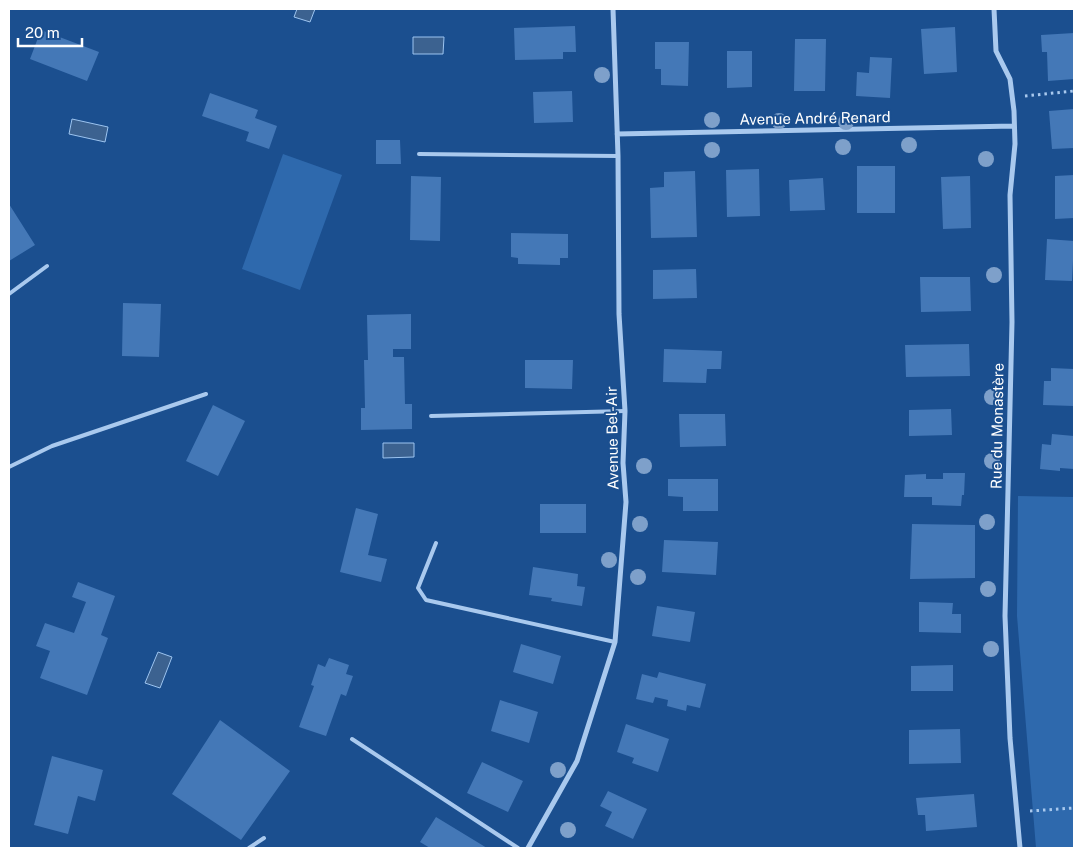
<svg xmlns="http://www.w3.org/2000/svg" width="1083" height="857" font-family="'Public Sans',sans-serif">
	<rect width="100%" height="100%" fill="#1b4f8f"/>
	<path fill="#2e69ad" d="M 283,154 L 342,175 L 300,290 L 242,269 Z
		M 1018,496 L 1074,497 L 1074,848 L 1036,848 L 1017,616 Z"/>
	<path fill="#3c6290" stroke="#9cc4f0" d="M 297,9 L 315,9 L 310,22 L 294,17 Z
		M 413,37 L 444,37 L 443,54 L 413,54 Z
		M 72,119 L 108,127 L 105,142 L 69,134 Z
		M 383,443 L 414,443 L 414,457 L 383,458 Z
		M 158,652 L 172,657 L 160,688 L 145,683 Z"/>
	<path fill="#4478b7" d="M 575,26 L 576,52 L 563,52 L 563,59 L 515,60 L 514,28 Z
		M 955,27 L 957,72 L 924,74 L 921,29 Z
		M 41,30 L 99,52 L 87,81 L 30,59 Z
		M 1074,33 L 1074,79 L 1048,81 L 1047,52 L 1042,52 L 1041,35 Z
		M 795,39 L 826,39 L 825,91 L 794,91 Z
		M 655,42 L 689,42 L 688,86 L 661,85 L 661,69 L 655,69 Z
		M 727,51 L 752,51 L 752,87 L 727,88 Z
		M 870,57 L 892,58 L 890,98 L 856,96 L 857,72 L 869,73 Z
		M 572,91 L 573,122 L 534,123 L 533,92 Z
		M 210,93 L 258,110 L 255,118 L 277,126 L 269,149 L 246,141 L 249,132 L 202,116 Z
		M 1074,109 L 1074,148 L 1052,149 L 1049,111 Z
		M 376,140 L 400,140 L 401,164 L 376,164 Z
		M 857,166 L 895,166 L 895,213 L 857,213 Z
		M 759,169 L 760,216 L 727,217 L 726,170 Z
		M 695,171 L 697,237 L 651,238 L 650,188 L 664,187 L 664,172 Z
		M 1074,175 L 1074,218 L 1055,219 L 1055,176 Z
		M 411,176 L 441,177 L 440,241 L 410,240 Z
		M 970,176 L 971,228 L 943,229 L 941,177 Z
		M 823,178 L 825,210 L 790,211 L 789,180 Z
		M 9,204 L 35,245 L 9,261 Z
		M 511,233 L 568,234 L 568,258 L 560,258 L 560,265 L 518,264 L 518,258 L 511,257 Z
		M 1047,239 L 1074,241 L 1072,281 L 1045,280 Z
		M 696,269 L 697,298 L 653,299 L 653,270 Z
		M 920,277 L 970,277 L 971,311 L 921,312 Z
		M 123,303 L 161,304 L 159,357 L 122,356 Z
		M 411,314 L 411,349 L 393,349 L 393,357 L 404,357 L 405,404 L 412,404 L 412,429 L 361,430 L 361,408 L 365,408 L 364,360 L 368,360 L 367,315 Z
		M 969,344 L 970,376 L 906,377 L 905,345 Z
		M 664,349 L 722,351 L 721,369 L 707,369 L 706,383 L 663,382 Z
		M 525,360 L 573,360 L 572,389 L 525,388 Z
		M 1051,368 L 1074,369 L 1074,406 L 1043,405 L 1044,381 L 1051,381 Z
		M 213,405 L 245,421 L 218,476 L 186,461 Z
		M 951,409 L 952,435 L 909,436 L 909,410 Z
		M 679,414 L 725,414 L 726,446 L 680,447 Z
		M 1052,434 L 1074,436 L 1074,469 L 1060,468 L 1060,471 L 1040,469 L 1042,444 L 1051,445 Z
		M 943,473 L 965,473 L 964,495 L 962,495 L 961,506 L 932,505 L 932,497 L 904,497 L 905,475 L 926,474 L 926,479 L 943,479 Z
		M 668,479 L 718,479 L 718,511 L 683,511 L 683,497 L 668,496 Z
		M 540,504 L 586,504 L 586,533 L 540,533 Z
		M 356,508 L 378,514 L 368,555 L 387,559 L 381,582 L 340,572 Z
		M 912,524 L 975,525 L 975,578 L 910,579 Z
		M 664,540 L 718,542 L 716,575 L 662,572 Z
		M 533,567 L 578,574 L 577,586 L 585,587 L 582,606 L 551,601 L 552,598 L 529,595 Z
		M 78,582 L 115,596 L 101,635 L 108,638 L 87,695 L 40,678 L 50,651 L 36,646 L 45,623 L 74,633 L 86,602 L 72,597 Z
		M 919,602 L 953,603 L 952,614 L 961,614 L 961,633 L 919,632 Z
		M 657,606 L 695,612 L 690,642 L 652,636 Z
		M 521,644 L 561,656 L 553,684 L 513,672 Z
		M 329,658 L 349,665 L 346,674 L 353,676 L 346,696 L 341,694 L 326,736 L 299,727 L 314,686 L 311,685 L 318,664 L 325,667 Z
		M 953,665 L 953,691 L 911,691 L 911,666 Z
		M 659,672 L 706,684 L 700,708 L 687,705 L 686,711 L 667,706 L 668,700 L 655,697 L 653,703 L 636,699 L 642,674 L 657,678 Z
		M 500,700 L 538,712 L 529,743 L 491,731 Z
		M 220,720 L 290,771 L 241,840 L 172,794 Z
		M 626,724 L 669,739 L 658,772 L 632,763 L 634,758 L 617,752 Z
		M 960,729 L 961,763 L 909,764 L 909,730 Z
		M 52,756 L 103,770 L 95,801 L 78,796 L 68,834 L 34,825 Z
		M 482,762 L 523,781 L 508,812 L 467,793 Z
		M 608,791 L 647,809 L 633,839 L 605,826 L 612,812 L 600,806 Z
		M 974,794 L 977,827 L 926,831 L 925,815 L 918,815 L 916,798 Z
		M 436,817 L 487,848 L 430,848 L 420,842 Z"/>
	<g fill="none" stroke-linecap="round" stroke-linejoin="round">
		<path stroke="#a9c9ee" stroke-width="3" stroke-dasharray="2.5 4" stroke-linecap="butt" d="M 1025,96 L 1074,91
			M 1030,811 L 1074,808"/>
		<path stroke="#a9c9ee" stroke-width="4" d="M 419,154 L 618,156
			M 9,294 L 47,266
			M 431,416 L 625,411
			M 9,467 L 52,446 L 206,394
			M 436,543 L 418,588 L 426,600 L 615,642
			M 352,739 L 518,848
			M 249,848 L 264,838"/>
		<path stroke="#a9c9ee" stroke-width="5" d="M 994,9 L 996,51 L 1010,79 L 1014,111 L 1015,144 L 1010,195 L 1012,322 L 1005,616 L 1010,738 L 1020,848
			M 617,134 L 1014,126
			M 528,848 L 577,761 L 615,642 L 626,502 L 623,463 L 625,411 L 619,314 L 618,156 L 613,9"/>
	</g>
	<g fill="#7ea0ca">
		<circle cx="602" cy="75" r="8"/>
		<circle cx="712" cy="120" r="8"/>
		<circle cx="779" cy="121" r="8"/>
		<circle cx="846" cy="122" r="8"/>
		<circle cx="909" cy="145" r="8"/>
		<circle cx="843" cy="147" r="8"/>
		<circle cx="712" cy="150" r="8"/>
		<circle cx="986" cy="159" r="8"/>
		<circle cx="994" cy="275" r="8"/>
		<circle cx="992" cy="397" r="8"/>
		<circle cx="992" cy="461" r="8"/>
		<circle cx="644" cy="466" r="8"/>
		<circle cx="987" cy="522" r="8"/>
		<circle cx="640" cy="524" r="8"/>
		<circle cx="609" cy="560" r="8"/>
		<circle cx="638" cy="577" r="8"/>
		<circle cx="988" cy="589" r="8"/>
		<circle cx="991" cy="649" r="8"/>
		<circle cx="558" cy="770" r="8"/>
		<circle cx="568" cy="830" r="8"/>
	</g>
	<g text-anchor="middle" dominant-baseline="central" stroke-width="4" stroke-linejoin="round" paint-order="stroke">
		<g font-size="15" fill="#fff" stroke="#1b4f8f">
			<text transform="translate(815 118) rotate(-1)">Avenue André Renard</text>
			<text transform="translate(997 426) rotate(-89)">Rue du Monastère</text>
			<text transform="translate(612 438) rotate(-91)">Avenue Bel-Air</text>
		</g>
	</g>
	<rect width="1083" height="857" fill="none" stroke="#ffffff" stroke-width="20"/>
	<path d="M18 38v8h64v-8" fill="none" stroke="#ffffff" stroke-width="2.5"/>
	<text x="25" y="38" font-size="15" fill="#ffffff" stroke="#1b4f8f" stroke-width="4" paint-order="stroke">20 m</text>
</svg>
